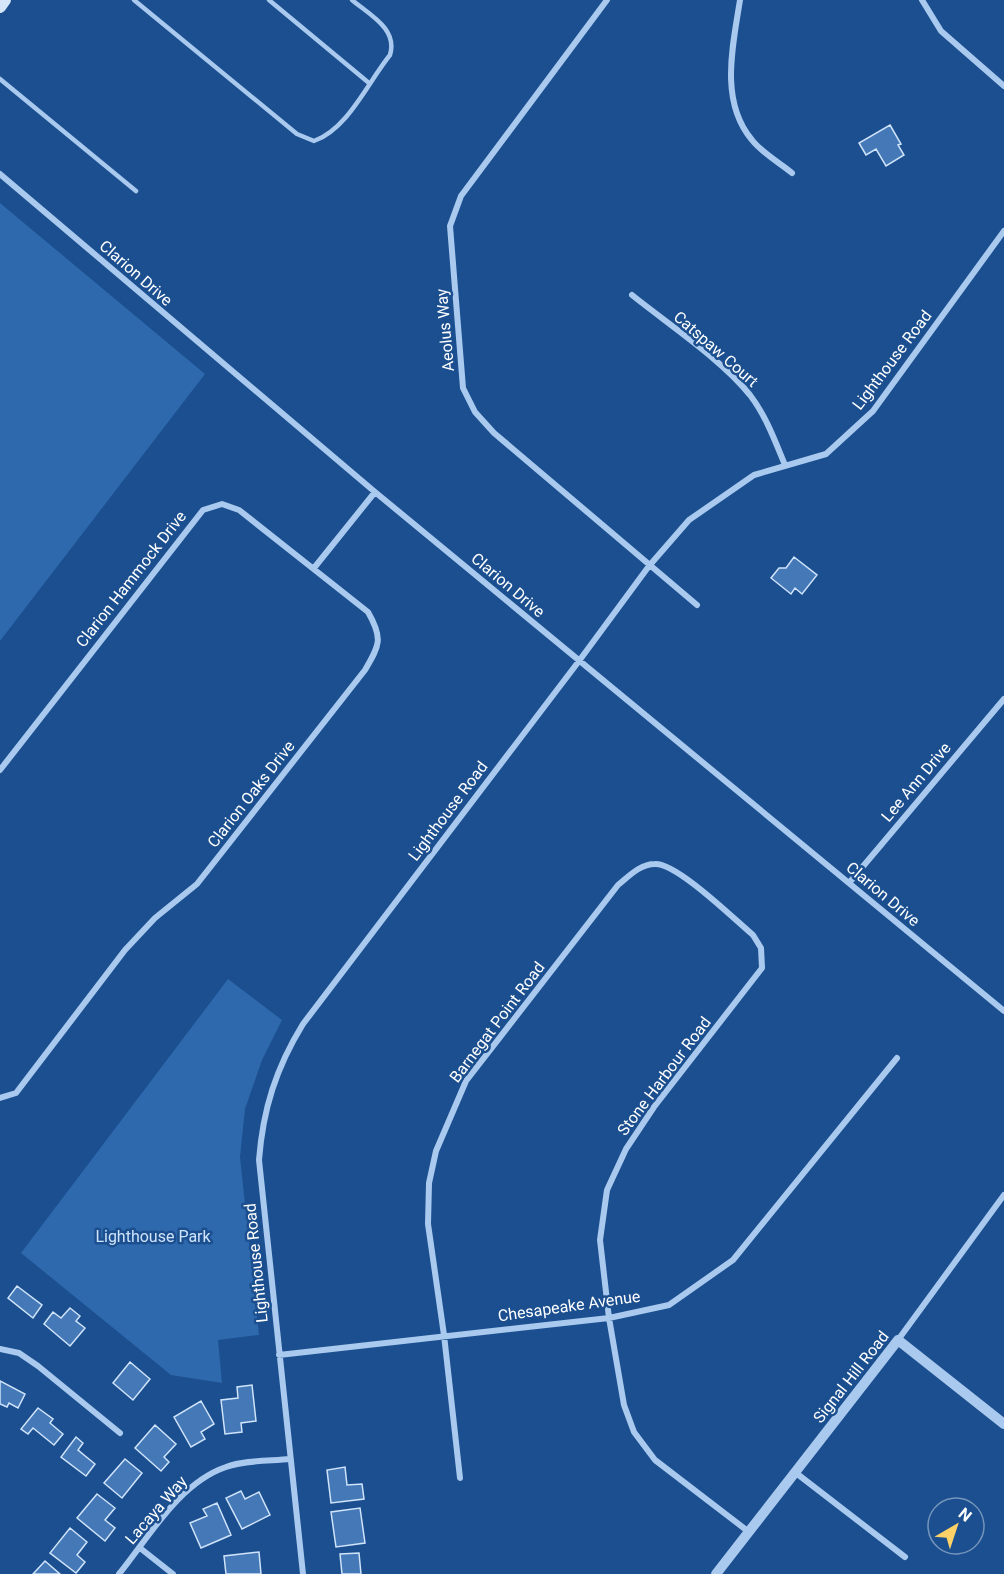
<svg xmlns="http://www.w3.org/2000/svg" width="1004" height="1574" font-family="Roboto,sans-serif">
	<rect width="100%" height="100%" fill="#1b4f8f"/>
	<path fill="#2e69ad" d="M 0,203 L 205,374 L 0,641 Z
		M 228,979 L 282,1020 L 262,1060 L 245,1109 L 240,1157 L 259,1335 L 218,1340 L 222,1383 L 171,1375 L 21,1253 Z"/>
	<path fill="#4478b7" stroke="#cfe3fa" stroke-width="1.5" d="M 890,125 L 901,144 L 898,145 L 904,155 L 886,166 L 876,149 L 866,155 L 859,143 Z
		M 794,557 L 817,575 L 802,594 L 795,588 L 791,594 L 771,578 L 779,568 L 786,568 Z
		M 17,1286 L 42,1305 L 33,1318 L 8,1298 Z
		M 70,1308 L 80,1316 L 76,1321 L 85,1328 L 70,1346 L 44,1324 L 53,1312 L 61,1318 Z
		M 130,1362 L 150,1379 L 133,1400 L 113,1383 Z
		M 0,1381 L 25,1394 L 18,1408 L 9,1403 L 7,1407 L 0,1404 Z
		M 252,1385 L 256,1421 L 241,1423 L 242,1432 L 225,1434 L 221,1400 L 238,1398 L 237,1387 Z
		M 201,1401 L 214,1424 L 201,1432 L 205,1439 L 191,1447 L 174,1417 Z
		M 38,1408 L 53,1419 L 50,1423 L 63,1434 L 54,1445 L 33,1428 L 28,1434 L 21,1429 Z
		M 155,1425 L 176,1444 L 164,1457 L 169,1462 L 161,1471 L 135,1448 Z
		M 76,1437 L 83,1443 L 78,1450 L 95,1464 L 86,1476 L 61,1457 Z
		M 125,1459 L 142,1473 L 122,1498 L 104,1483 Z
		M 345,1467 L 347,1485 L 362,1484 L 364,1499 L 331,1503 L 327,1470 Z
		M 241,1491 L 245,1499 L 259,1492 L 270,1515 L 242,1529 L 226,1498 Z
		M 97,1494 L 115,1508 L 105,1520 L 115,1528 L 105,1541 L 77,1518 Z
		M 217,1503 L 231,1535 L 201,1548 L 190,1523 L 207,1516 L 203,1509 Z
		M 360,1508 L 365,1543 L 336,1547 L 331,1512 Z
		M 70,1528 L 87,1542 L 77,1555 L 85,1562 L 76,1573 L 50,1553 Z
		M 259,1552 L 261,1574 L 226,1574 L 224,1556 Z
		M 359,1553 L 361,1574 L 342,1574 L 340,1554 Z
		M 45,1561 L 60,1574 L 33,1574 Z"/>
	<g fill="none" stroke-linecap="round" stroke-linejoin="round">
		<path stroke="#a9c9ee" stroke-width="4.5" d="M 134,0 L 297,134 L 314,141 C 348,129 368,82 390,55 C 398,29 370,15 352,0
			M 269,0 L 369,83
			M 0,79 L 136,191"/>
		<path stroke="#a9c9ee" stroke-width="6" d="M 607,0 L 461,196 L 450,226 L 463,388 L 475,412 L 494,433 L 697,605
			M 740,0 C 733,45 719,101 752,140 C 762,153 780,163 792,173
			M 922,0 L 941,31 L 1004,86
			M 0,174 L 375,492 L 1004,1011
			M 632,295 C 668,324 721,359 750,395 C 766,416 775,441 785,465
			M 314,568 L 375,492
			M 0,770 L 203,510 L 222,504 L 239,510 L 368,612 C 383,638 380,645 365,670 L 197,884 L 155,918 L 125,950 L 16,1093 L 0,1098
			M 849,883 L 1004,699
			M 898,1340 L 1004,1195
			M 0,1349 L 19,1353 L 38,1366 L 120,1433
			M 279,1355 L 609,1318 L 669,1305 L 733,1260 L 897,1058
			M 796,1473 L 905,1557
			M 460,1478 L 444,1335 L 428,1224 L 429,1183 L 436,1151 L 466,1081 L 618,885 C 629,876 640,864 655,864 C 677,863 734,919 753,935 L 761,948 L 762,968 L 654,1107 L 626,1149 L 607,1190 L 600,1240 L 609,1318 L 624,1405 L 634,1432 L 655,1460 L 749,1532
			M 140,1548 L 173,1574
			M 119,1574 C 149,1537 179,1483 226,1467 C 245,1460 270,1461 290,1459
			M 303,1574 L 259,1160 C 263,1109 276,1068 303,1024 L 579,661 L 649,566 L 689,520 L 754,475 L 826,454 L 873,411 L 1004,231"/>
		<path stroke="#a9c9ee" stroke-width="10" d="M 716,1574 L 898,1340 L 1004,1424"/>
		<path stroke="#d6e6fa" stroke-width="12" d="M 0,7 L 5,0"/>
	</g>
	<g text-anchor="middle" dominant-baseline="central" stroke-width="5" stroke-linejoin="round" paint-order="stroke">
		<g font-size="16" fill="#fff" stroke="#1b4f8f">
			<text transform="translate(136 273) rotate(41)">Clarion Drive</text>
			<text transform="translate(445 330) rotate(-95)">Aeolus Way</text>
			<text transform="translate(716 349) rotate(41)">Catspaw Court</text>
			<text transform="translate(892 360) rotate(-53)">Lighthouse Road</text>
			<text transform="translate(131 579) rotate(-52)">Clarion Hammock Drive</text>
			<text transform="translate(508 585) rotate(40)">Clarion Drive</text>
			<text transform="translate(916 782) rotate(-50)">Lee Ann Drive</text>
			<text transform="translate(251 794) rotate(-52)">Clarion Oaks Drive</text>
			<text transform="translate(448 811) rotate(-53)">Lighthouse Road</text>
			<text transform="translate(883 894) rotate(40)">Clarion Drive</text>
			<text transform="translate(497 1022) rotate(-53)">Barnegat Point Road</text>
			<text transform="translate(664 1076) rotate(-53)">Stone Harbour Road</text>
			<text transform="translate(256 1263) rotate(-96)">Lighthouse Road</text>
			<text transform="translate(569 1306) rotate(-8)">Chesapeake Avenue</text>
			<text transform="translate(851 1377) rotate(-52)">Signal Hill Road</text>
			<text transform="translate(156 1510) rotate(-49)">Lacaya Way</text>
		</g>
		<g font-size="16" fill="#cfe3fa" stroke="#1b4f8f">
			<text x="153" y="1236">Lighthouse Park</text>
		</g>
	</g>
	<g transform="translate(956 1526) rotate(39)"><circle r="28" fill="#1b4f8f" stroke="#7695bc" stroke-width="1.5"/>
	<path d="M0-4.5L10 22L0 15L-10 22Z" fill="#ffd166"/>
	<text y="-9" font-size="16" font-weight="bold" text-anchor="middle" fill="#ffffff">N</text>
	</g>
</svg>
